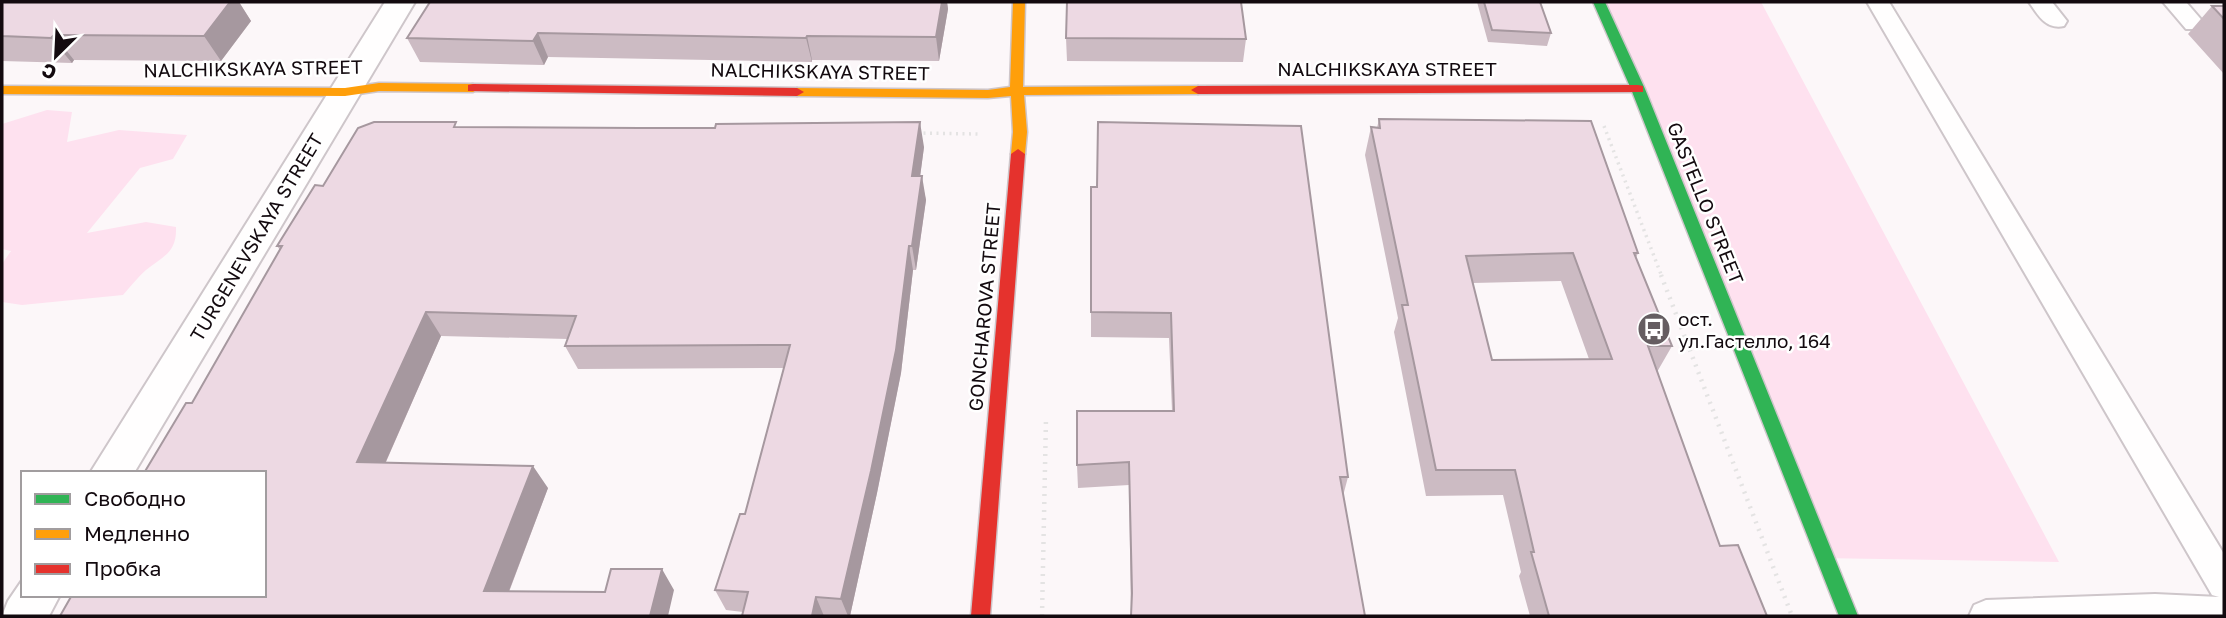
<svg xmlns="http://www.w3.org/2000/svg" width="2226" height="618" font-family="'Golos Text',sans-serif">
	<rect width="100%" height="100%" fill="#fcf7f9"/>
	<path fill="#fee1ef" d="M 1601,2 L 1761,2 L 2059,562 L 1820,558 Z
		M 47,110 L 72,112 L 67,142 L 119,130 L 187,135 L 173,159 L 140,168 L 87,233 L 146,222 L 176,227 C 177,252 164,256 146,270 C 138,277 130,287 123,295 L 22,305 L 2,302 L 2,264 L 11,251 L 2,249 L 2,124 Z"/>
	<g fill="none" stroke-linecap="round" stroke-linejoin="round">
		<defs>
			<path id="lane" d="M 1867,2 L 1889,2 L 2224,554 L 2224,616 L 1969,616 L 1974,605 L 1986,600 L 2155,594 L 2219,597 L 2212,595 Z
				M 2029,2 L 2052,2 L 2067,21 L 2064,26 C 2046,30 2038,15 2029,2 Z
				M 2163,2 L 2186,2 L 2205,24 L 2202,29 L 2186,29 Z"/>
			<path id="street" d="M 385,2 L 415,2 L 134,473 L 90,473 Z
				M 23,579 L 23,595 L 60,595 L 49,616 L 2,616 L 8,601 Z"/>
			<path id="fast" d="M 1593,2 L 1605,2 L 1645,89 L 1858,616 L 1839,616 L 1631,89 Z"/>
			<path id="slow" d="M 1013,2 L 1025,2 L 1023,87 L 1198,86 L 1205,90 L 1198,94 L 1024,95 L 1027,132 L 1025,154 L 1018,159 L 1011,154 L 1013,132 L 1011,96 L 988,98 L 797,96 L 790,92 L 797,88 L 988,90 L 1010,87 Z
				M 379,83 L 473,84 L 480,88 L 473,92 L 379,91 L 345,96 L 2,94 L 2,86 L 345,88 Z"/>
			<path id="jam" d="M 473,84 L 797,88 L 804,92 L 797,96 L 468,91 L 468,85 Z
				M 1638,85 L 1643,86 L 1643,92 L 1198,94 L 1191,90 L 1198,86 Z
				M 1018,149 L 1025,154 L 990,616 L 971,616 L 1011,154 Z"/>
		</defs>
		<use href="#lane" stroke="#cec6ca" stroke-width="4"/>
		<use href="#street" stroke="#cec6ca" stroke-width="4"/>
		<use href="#fast" stroke="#cec6ca" stroke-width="3"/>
		<use href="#slow" stroke="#cec6ca" stroke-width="3"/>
		<use href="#jam" stroke="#cec6ca" stroke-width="3"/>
		<path stroke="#e4e3e3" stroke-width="3.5" stroke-dasharray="2 4.5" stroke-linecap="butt" d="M 1604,126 L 1662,277
			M 917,133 L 978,134"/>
		<path stroke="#e4e3e3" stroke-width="4.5" stroke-dasharray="2 6" stroke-linecap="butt" d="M 1661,275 L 1792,616
			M 1042,616 L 1046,418"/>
		<use href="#lane" fill="#fffefe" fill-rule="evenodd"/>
		<use href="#street" fill="#fffefe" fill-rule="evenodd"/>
		<use href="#fast" fill="#30b455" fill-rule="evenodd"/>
		<use href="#slow" fill="#ff9f0a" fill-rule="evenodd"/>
		<use href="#jam" fill="#e5322d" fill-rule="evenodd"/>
	</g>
	<path fill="#ccbbc3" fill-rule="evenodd" d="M 2,2 L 239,2 L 251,21 L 221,61 L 74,60 L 72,63 L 2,61 Z
		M 430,2 L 947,2 L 948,9 L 939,61 L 812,60 L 812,62 L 548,57 L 544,65 L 420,62 L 407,38 Z
		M 1477,2 L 1540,2 L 1551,33 L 1547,46 L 1488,42 Z
		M 2212,6 L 2224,6 L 2224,74 L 2188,34 Z
		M 1066,38 L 1246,39 L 1243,62 L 1067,61 Z
		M 1379,119 L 1638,253 L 1636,258 L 1672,346 L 1657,372 L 1720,546 L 1767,616 L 1530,616 L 1519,576 L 1521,572 L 1503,495 L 1426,496 L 1394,332 L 1398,318 L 1365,155 L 1371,127 L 1377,128 ZM 1561,281 L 1589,359 L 1492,360 L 1473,283 Z
		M 459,127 L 924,147 L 920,176 L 926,200 L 916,270 L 913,270 L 901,373 L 877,493 L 850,616 L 742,616 L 743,612 L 726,610 L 715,590 L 745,514 L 784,368 L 578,369 L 565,346 L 568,339 L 441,336 L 386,462 L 548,488 L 509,592 L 605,592 L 674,590 L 60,616 L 192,403 L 280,250 L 277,246 Z
		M 1091,187 L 1348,477 L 1343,496 L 1131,616 L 1129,485 L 1078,488 L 1077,465 L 1172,411 L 1169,338 L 1091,337 Z"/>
	<path fill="#a6989f" d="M 230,2 L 239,2 L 251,21 L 221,61 L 204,36 Z
		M 942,2 L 947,2 L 948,9 L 939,61 L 936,37 Z
		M 538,33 L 548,57 L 544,65 L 533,41 Z
		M 54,35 L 74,60 L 72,63 L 51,38 Z
		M 807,36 L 812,60 L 812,62 L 806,38 Z
		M 920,122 L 924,147 L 917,200 L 912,176 Z
		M 922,176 L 926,200 L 916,270 L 912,246 Z
		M 909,246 L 913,270 L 901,373 L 877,493 L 850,616 L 848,616 L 841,599 Z
		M 426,312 L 441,336 L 376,484 L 357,462 Z
		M 533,466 L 548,488 L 501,612 L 484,591 Z
		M 662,569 L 674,590 L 668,616 L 650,616 Z
		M 816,597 L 824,616 L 812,616 Z"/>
	<path fill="#edd9e3" stroke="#a6989f" stroke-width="2" fill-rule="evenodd" d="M 2,2 L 230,2 L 204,36 L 54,35 L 51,38 L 2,36 Z
		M 430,2 L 942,2 L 936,37 L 807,36 L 806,38 L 538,33 L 533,41 L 407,38 Z
		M 1067,2 L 1241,2 L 1246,39 L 1066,38 Z
		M 1484,2 L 1540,2 L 1551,33 L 1492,30 Z
		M 2212,6 L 2224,6 L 2224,19 Z
		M 1379,119 L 1591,121 L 1638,253 L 1634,253 L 1672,346 L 1648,346 L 1720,546 L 1738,545 L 1767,616 L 1549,616 L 1531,552 L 1534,552 L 1515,470 L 1436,470 L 1402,305 L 1408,305 L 1371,127 L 1380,128 ZM 1573,253 L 1612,359 L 1492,360 L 1466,256 Z
		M 374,122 L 456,122 L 454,127 L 640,128 L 715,128 L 716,124 L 920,122 L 912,176 L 922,176 L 912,246 L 909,246 L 896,350 L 871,471 L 841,599 L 816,597 L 812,616 L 742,616 L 748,592 L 715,590 L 740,514 L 745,514 L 790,345 L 565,346 L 576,316 L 426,312 L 357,462 L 533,466 L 484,591 L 605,592 L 611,569 L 662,569 L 650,616 L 60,616 L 72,595 L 264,595 L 264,473 L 144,473 L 186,403 L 192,403 L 282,246 L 277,246 L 315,185 L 323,186 L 358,128 Z
		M 1098,122 L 1301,126 L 1348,477 L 1340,477 L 1365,616 L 1131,616 L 1132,593 L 1129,462 L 1077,465 L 1077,411 L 1174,411 L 1171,313 L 1091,312 L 1091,187 L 1097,187 Z"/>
	<defs>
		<symbol id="bus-disc" viewBox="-11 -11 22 22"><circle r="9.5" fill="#655d61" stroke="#fff"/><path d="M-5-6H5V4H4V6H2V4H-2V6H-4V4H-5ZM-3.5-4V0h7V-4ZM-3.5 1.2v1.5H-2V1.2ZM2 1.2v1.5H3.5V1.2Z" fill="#fff"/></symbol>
	</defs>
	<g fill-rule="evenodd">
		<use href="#bus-disc" x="1635" y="310" width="38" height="38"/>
	</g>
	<g text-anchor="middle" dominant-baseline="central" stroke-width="5" stroke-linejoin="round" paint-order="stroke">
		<g font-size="19" fill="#130a0f" stroke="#fff">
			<text transform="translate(253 68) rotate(-1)">NALCHIKSKAYA STREET</text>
			<text x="1387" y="68">NALCHIKSKAYA STREET</text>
			<text transform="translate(820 71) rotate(1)">NALCHIKSKAYA STREET</text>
			<text transform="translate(1706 203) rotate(68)">GASTELLO STREET</text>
			<text transform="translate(256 237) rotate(-59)">TURGENEVSKAYA STREET</text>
			<text transform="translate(984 307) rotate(-85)">GONCHAROVA STREET</text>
		</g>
		<g font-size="19" fill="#130a0f" stroke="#fff" text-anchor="start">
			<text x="1678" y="318">ост.<tspan x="1678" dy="22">ул.Гастелло, 164</tspan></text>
		</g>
	</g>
	<rect width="2226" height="618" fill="none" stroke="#130a0f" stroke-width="7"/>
	<rect x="21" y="471" width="245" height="126" fill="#ffffff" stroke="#a19d9f" stroke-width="2"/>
	<rect x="35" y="494" width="35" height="10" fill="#30b455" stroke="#a19d9f" stroke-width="2"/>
	<text x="84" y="506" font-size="21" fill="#130a0f">Свободно</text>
	<rect x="35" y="529" width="35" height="10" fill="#ff9f0a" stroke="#a19d9f" stroke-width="2"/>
	<text x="84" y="541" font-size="21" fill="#130a0f">Медленно</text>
	<rect x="35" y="564" width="35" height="10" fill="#e5322d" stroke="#a19d9f" stroke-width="2"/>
	<text x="84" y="576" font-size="21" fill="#130a0f">Пробка</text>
	<g transform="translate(56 56) rotate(204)" stroke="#ffffff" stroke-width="5" paint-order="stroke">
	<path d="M0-5L12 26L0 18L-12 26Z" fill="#130a0f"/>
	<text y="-10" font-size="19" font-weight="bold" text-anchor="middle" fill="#130a0f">С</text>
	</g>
</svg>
